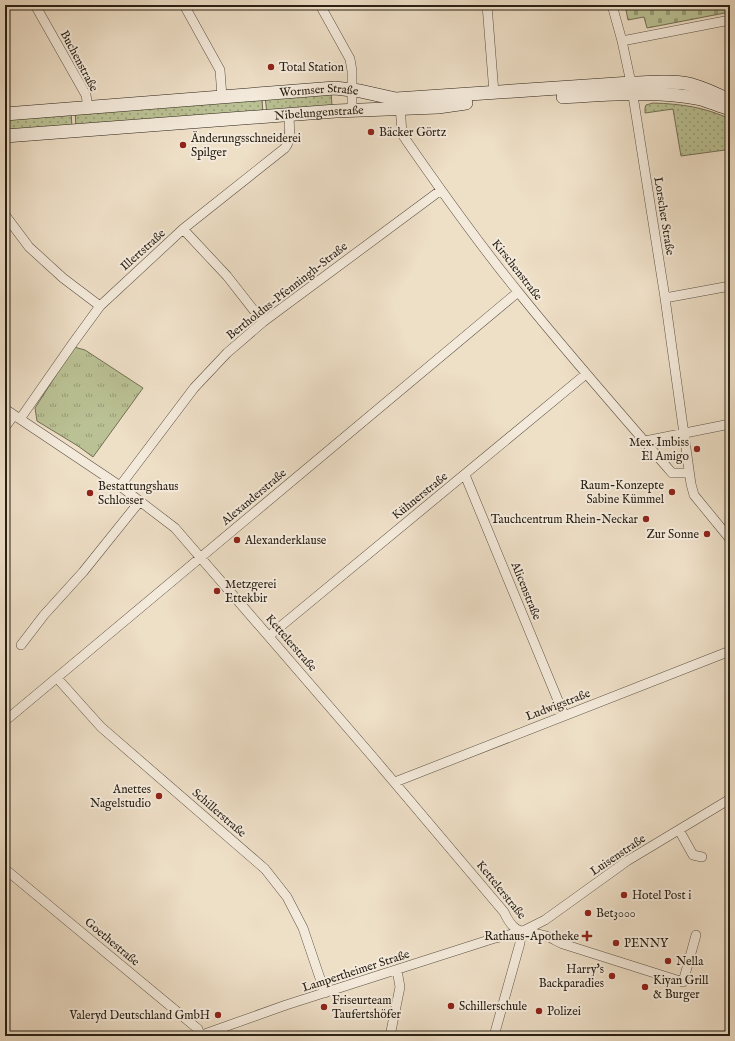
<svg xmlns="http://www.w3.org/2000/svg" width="735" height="1041" font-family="'IM FELL English',serif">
	<defs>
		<pattern id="grass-dots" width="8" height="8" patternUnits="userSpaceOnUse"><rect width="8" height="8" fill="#bac194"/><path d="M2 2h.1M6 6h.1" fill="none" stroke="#979c78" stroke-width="1.8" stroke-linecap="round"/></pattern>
		<pattern id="cemetery-stones" width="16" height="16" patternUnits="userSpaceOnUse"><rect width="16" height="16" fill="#bac194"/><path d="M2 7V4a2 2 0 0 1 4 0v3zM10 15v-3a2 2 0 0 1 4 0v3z" fill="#979c78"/></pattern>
		<pattern id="park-tufts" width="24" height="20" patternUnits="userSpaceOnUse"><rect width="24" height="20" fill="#bac194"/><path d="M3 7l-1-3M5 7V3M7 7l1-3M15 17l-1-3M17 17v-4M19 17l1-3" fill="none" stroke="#979c78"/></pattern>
	</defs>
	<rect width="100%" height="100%" fill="#eedfc7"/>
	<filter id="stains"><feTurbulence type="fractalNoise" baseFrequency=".005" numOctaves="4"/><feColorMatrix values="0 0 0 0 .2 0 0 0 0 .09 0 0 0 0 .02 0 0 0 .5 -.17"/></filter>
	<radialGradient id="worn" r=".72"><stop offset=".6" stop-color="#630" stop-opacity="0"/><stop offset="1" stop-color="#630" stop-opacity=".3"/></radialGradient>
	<path fill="url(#grass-dots)" stroke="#727054" d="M 331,91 L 332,106 L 267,114 L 265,96 Z
		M 262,97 L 263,115 L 76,128 L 75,110 Z
		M 653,103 C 682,104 704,107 730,119 L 730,140 L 725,150 L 681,156 L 673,109 L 645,113 L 645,108 L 646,105 Z
		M 71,111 L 72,128 L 5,133 L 5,116 Z"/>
	<path fill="url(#cemetery-stones)" stroke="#727054" d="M 625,5 L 730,5 L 730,12 L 647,28 L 644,17 L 628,20 Z"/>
	<path fill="url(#park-tufts)" stroke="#727054" d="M 74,347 L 85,350 L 143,388 L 93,457 L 78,446 L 37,421 L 35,408 Z"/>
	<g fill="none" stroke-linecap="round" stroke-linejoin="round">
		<defs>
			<path id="street" d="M 35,5 L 86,95 L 88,107
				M 184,5 L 220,70 L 222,97
				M 320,5 L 350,59 L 352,71 L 352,110
				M 487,5 L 494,93
				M 612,5 L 622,41 L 631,83 L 665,298 L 691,484 L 694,495 L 730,539
				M 622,41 L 730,20
				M 400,104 L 402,134 L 406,140 C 442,192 479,244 519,293 C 569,355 621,414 672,473 L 689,473
				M 5,215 L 29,247 L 63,278 L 100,306
				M 183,229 L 227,276 L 263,322
				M 665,298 L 730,286
				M 5,409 L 120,486 L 175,528 L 372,756 L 504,912 C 516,938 524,929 546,936 C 552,938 558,942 563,944 L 683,982 L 696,935
				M 20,419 L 73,343 L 100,306 L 183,229 L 285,148 C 292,140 289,125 289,115
				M 5,427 L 14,415
				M 645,441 L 730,424
				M 465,475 L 564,715
				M 120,486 L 194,388 L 227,353 L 263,322 L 441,190
				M 269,636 L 586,374
				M 21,645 L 44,615 L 83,572 L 140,501
				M 57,678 L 101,727 L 265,869 L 287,897 L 303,928 L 325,993
				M 5,721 L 518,292
				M 395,782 L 730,651
				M 679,830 L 693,855 L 702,857
				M 5,869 L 198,1029 L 200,1036
				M 199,1036 L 286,1005 L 492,939 L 521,932 L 545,920 L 627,861 L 730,799
				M 390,1036 L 400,987 L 397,970
				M 494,1036 L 520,943 L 521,932"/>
			<g id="secondary">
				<path d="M 563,97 C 607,94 658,90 701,99 C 711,102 720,106 730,109"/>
				<path id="s1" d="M 5,114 L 335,88 L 360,91 L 396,99 L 631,83 C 650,83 670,80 689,84 C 703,88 717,94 730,101"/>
				<path id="s2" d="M 5,136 L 336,111 L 438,107 L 466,103"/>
			</g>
		</defs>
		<use href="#street" stroke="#5a5042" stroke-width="10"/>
		<use href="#secondary" stroke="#292015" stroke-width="14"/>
		<use href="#street" stroke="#f4eadb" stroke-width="9"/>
		<use href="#secondary" stroke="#f4eadb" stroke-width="13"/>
	</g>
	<g fill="#8f2418" stroke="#f4eadb" stroke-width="1.5">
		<circle cx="271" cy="67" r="4"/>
		<circle cx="371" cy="132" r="4"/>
		<circle cx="183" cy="145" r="4"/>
		<circle cx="697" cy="449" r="4"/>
		<circle cx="672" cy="492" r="4"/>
		<circle cx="90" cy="493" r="4"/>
		<circle cx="646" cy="519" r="4"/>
		<circle cx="707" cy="534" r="4"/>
		<circle cx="237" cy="540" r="4"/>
		<circle cx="217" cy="591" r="4"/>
		<circle cx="159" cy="796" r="4"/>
		<circle cx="624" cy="895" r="4"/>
		<circle cx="588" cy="913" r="4"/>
		<path d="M585 930h4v4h4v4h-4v4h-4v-4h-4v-4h4z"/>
		<circle cx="616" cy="943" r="4"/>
		<circle cx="668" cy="961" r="4"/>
		<circle cx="612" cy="976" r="4"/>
		<circle cx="645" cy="987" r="4"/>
		<circle cx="451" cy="1006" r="4"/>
		<circle cx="324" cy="1007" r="4"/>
		<circle cx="539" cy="1011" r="4"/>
		<circle cx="218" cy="1015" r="4"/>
	</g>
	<g text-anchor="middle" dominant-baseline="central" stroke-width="4" stroke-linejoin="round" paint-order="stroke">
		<g font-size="12" fill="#292015" stroke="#f4eadb">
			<text transform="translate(79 61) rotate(62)">Buchenstraße</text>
			<text stroke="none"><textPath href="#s1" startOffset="315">Wormser Straße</textPath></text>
			<text stroke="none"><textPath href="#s2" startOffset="315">Nibelungenstraße</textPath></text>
			<text transform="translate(664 216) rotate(81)">Lorscher Straße</text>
			<text transform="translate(143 250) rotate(-42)">Illertstraße</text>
			<text transform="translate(517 270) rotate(52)">Kirschenstraße</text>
			<text transform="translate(287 291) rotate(-38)">Bertholdus-Pfenningh-Straße</text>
			<text transform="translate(420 496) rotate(-39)">Kühnerstraße</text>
			<text transform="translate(254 497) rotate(-40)">Alexanderstraße</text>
			<text transform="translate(526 591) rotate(68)">Alicenstraße</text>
			<text transform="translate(291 643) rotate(49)">Kettelerstraße</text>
			<text transform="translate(558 705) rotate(-21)">Ludwigstraße</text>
			<text transform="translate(219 813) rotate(41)">Schillerstraße</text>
			<text transform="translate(618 855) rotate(-34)">Luisenstraße</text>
			<text transform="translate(501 890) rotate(51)">Kettelerstraße</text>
			<text transform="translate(112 942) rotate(40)">Goethestraße</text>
			<text transform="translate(356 971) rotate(-18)">Lampertheimer Straße</text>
		</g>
		<g font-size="12" fill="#292015" stroke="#f4eadb" text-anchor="start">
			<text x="279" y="67">Total Station</text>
			<text x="379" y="132">Bäcker Görtz</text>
			<text x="191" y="138">Änderungsschneiderei<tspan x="191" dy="14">Spilger</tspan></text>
			<text x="689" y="442" text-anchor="end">Mex. Imbiss<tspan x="689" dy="14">El Amigo</tspan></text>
			<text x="664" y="485" text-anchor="end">Raum-Konzepte<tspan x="664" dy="14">Sabine Kümmel</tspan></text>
			<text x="98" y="486">Bestattungshaus<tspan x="98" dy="14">Schlosser</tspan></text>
			<text x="638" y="519" text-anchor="end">Tauchcentrum Rhein-Neckar</text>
			<text x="699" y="534" text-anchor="end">Zur Sonne</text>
			<text x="245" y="540">Alexanderklause</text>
			<text x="225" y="584">Metzgerei<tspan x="225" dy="14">Ettekbir</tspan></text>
			<text x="151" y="789" text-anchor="end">Anettes<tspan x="151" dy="14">Nagelstudio</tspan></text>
			<text x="632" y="895">Hotel Post i</text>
			<text x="596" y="913">Bet3000</text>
			<text x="579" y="936" text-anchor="end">Rathaus-Apotheke</text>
			<text x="624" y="943">PENNY</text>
			<text x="676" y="961">Nella</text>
			<text x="604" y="969" text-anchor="end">Harry's<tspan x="604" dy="14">Backparadies</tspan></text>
			<text x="653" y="980">Kiyan Grill<tspan x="653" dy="14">&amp; Burger</tspan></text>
			<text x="332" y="1000">Friseurteam<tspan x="332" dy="14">Taufertshöfer</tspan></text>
			<text x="459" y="1006">Schillerschule</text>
			<text x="547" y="1011">Polizei</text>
			<text x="210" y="1015" text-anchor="end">Valeryd Deutschland GmbH</text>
		</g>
	</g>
	<rect width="735" height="1041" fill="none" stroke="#eedfc7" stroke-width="20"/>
	<rect x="6" y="6" width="723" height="1029" fill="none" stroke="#292015" stroke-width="2"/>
	<rect x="10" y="10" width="715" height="1021" fill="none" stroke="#292015"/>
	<rect width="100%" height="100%" filter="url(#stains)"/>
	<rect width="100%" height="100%" fill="url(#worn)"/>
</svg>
